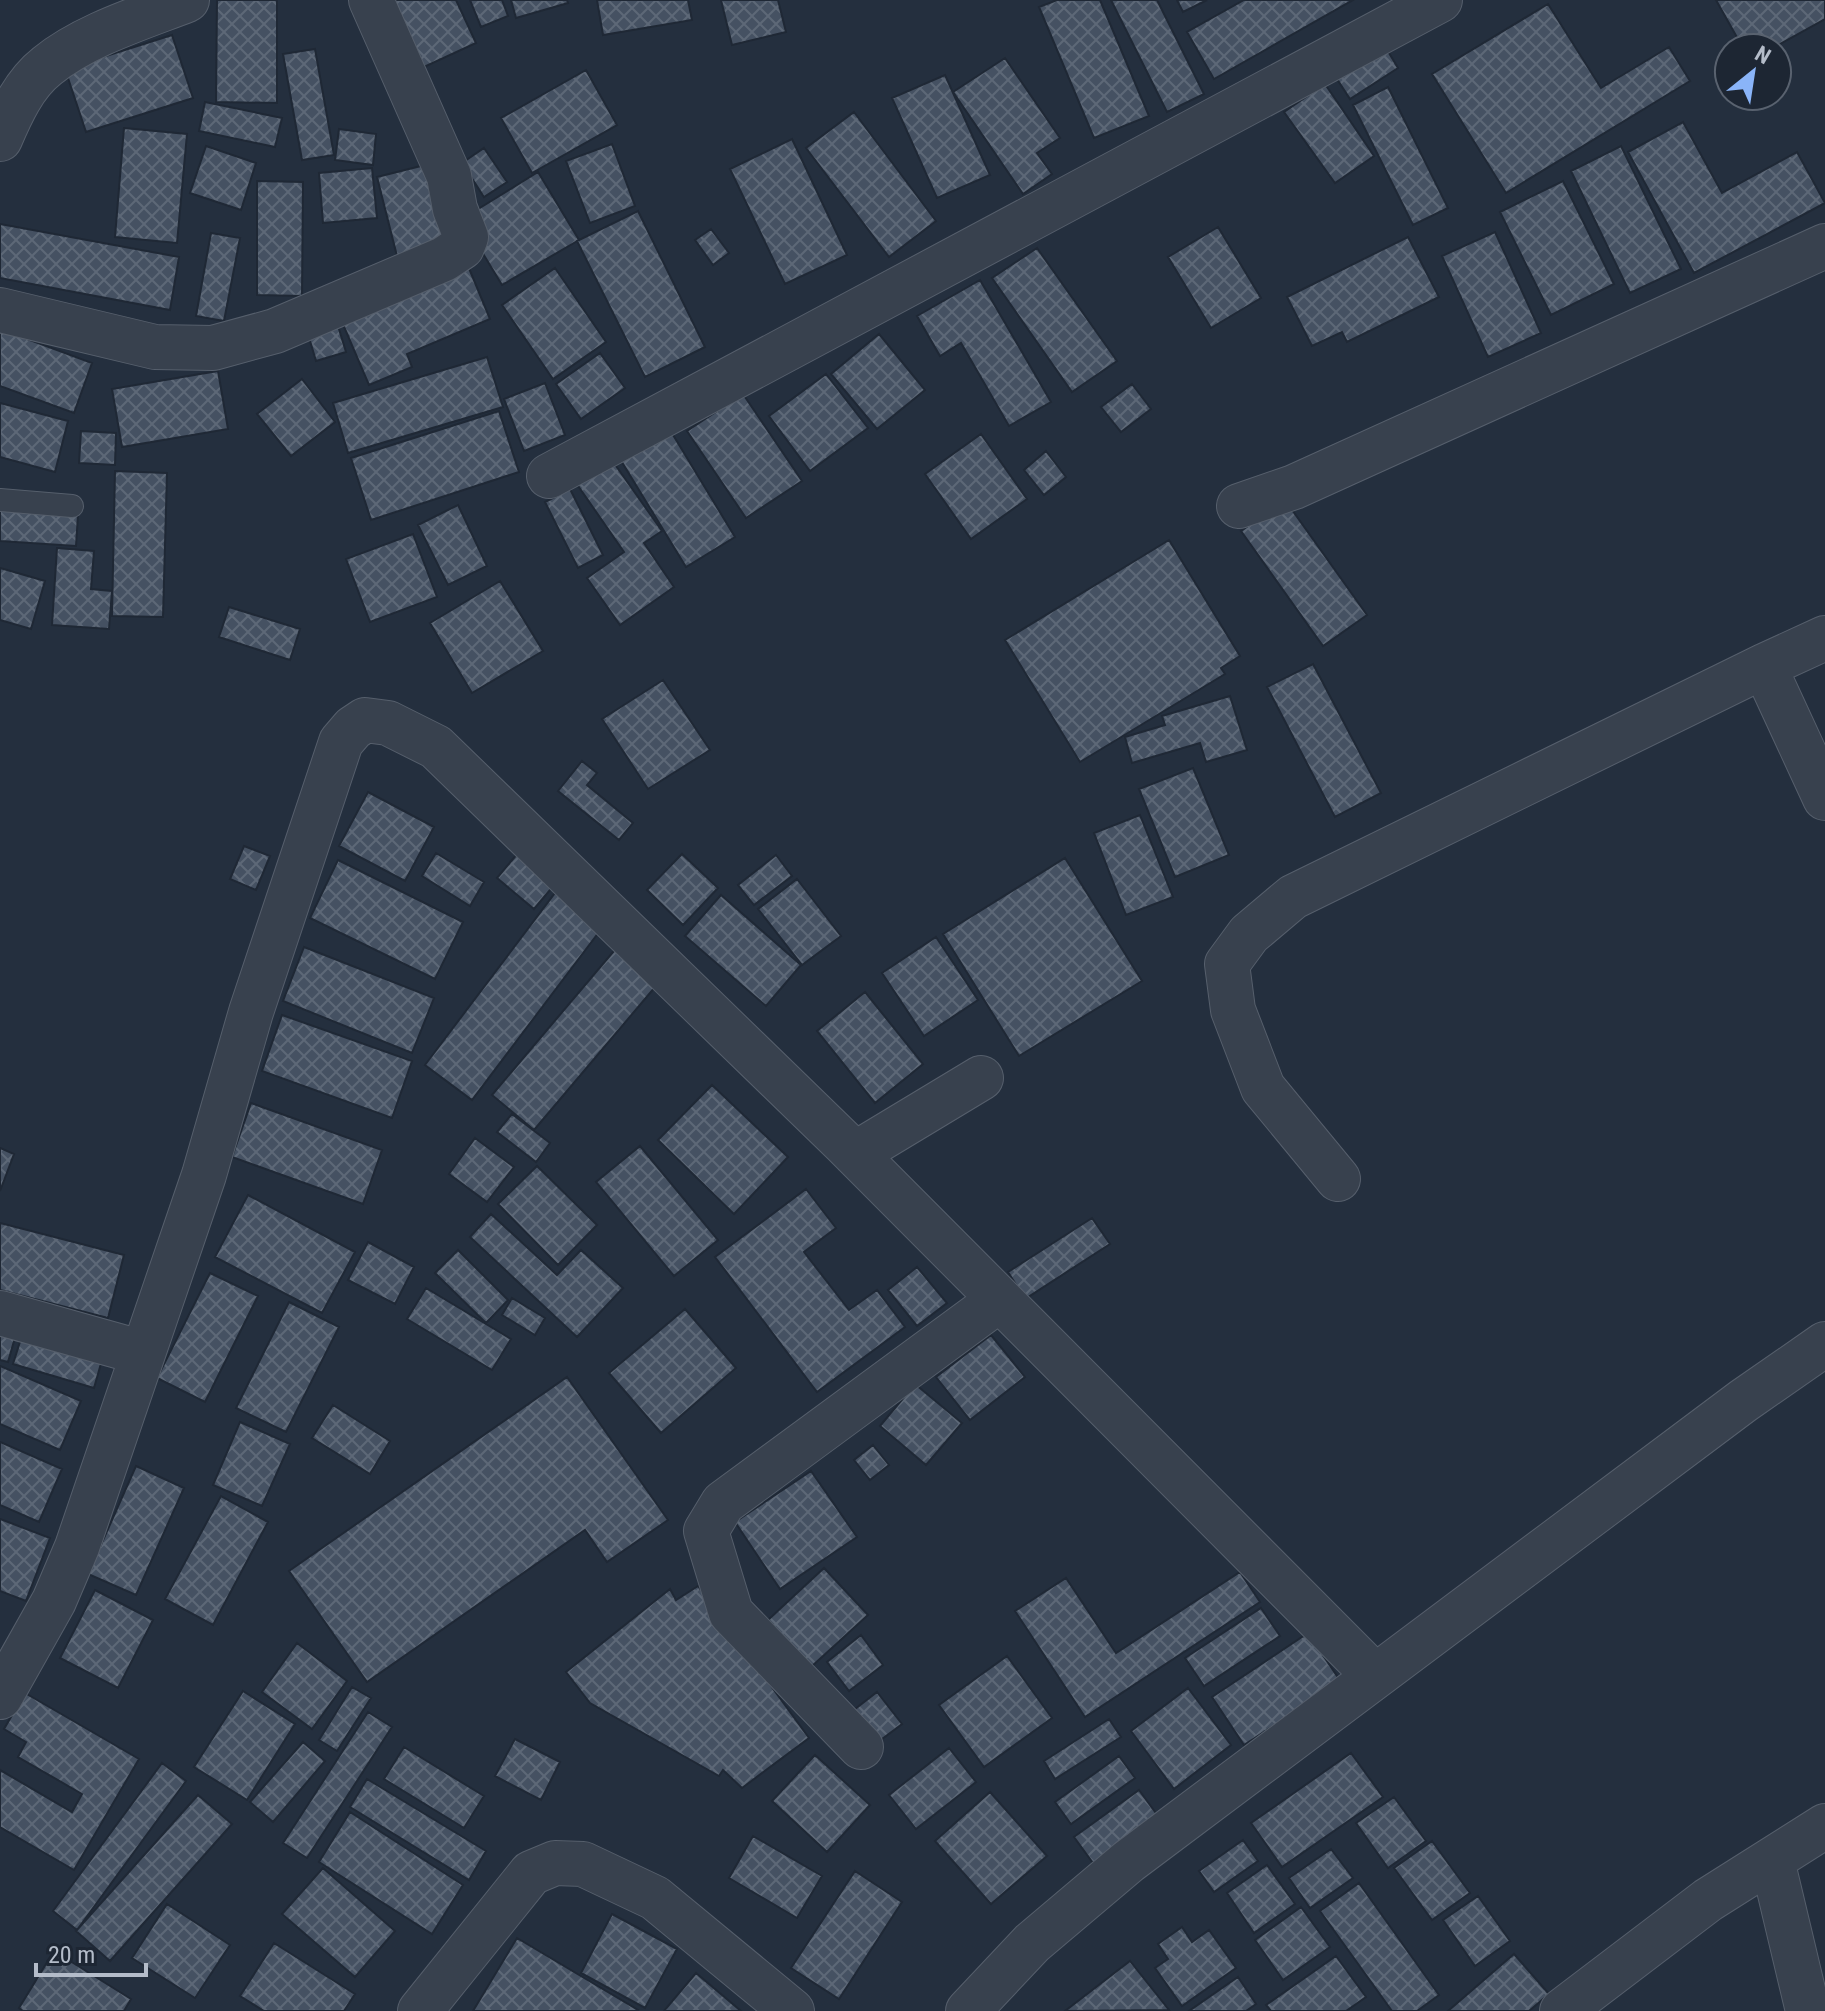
<svg xmlns="http://www.w3.org/2000/svg" width="1825" height="2011" font-family="'Roboto Condensed',sans-serif">
	<defs>
		<pattern id="building-cross-hatch" width="8" height="8" patternUnits="userSpaceOnUse" patternTransform="scale(2)"><rect width="8" height="8" fill="#455162"/><path d="M0 0l8 8M0 8l8-8" fill="none" stroke="#5d6877"/></pattern>
	</defs>
	<rect width="100%" height="100%" fill="#242f3e"/>
	<path fill="url(#building-cross-hatch)" stroke="#1f2835" stroke-width="2" d="M 217,0 L 277,0 L 277,103 L 216,102 Z
		M 392,0 L 456,0 L 476,43 L 424,67 Z
		M 470,0 L 502,0 L 508,16 L 481,27 Z
		M 511,0 L 567,0 L 568,3 L 516,18 Z
		M 597,0 L 688,0 L 692,20 L 603,35 Z
		M 721,0 L 778,0 L 786,32 L 732,45 Z
		M 1057,0 L 1100,0 L 1149,116 L 1094,138 L 1039,7 Z
		M 1111,0 L 1157,0 L 1204,94 L 1167,112 Z
		M 1177,0 L 1207,0 L 1183,12 Z
		M 1244,0 L 1353,0 L 1214,79 L 1187,32 Z
		M 1716,0 L 1825,0 L 1825,19 L 1773,48 L 1743,48 Z
		M 1548,4 L 1601,88 L 1669,47 L 1690,81 L 1506,193 L 1432,74 Z
		M 172,35 L 193,98 L 86,132 L 65,69 Z
		M 1386,48 L 1398,68 L 1350,99 L 1337,79 Z
		M 315,49 L 334,155 L 302,160 L 283,54 Z
		M 1005,58 L 1060,138 L 1037,153 L 1052,174 L 1023,194 L 953,92 Z
		M 586,70 L 617,125 L 532,173 L 501,118 Z
		M 945,75 L 990,175 L 937,198 L 892,98 Z
		M 1325,84 L 1374,156 L 1335,183 L 1284,112 Z
		M 1388,87 L 1448,208 L 1413,225 L 1353,105 Z
		M 205,102 L 282,118 L 275,147 L 199,131 Z
		M 854,112 L 936,221 L 889,257 L 806,148 Z
		M 1683,122 L 1722,193 L 1797,152 L 1825,203 L 1694,273 L 1628,152 Z
		M 124,128 L 187,134 L 177,243 L 115,237 Z
		M 339,129 L 376,134 L 373,165 L 335,160 Z
		M 792,139 L 847,255 L 785,284 L 730,169 Z
		M 612,144 L 635,206 L 590,223 L 566,161 Z
		M 206,146 L 256,163 L 241,210 L 190,193 Z
		M 1621,146 L 1681,269 L 1630,293 L 1571,171 Z
		M 484,148 L 507,182 L 484,197 L 462,163 Z
		M 441,161 L 461,239 L 397,256 L 377,177 Z
		M 372,168 L 377,218 L 323,223 L 319,173 Z
		M 538,172 L 579,240 L 502,285 L 462,219 Z
		M 257,181 L 303,182 L 302,296 L 257,295 Z
		M 1563,181 L 1614,284 L 1551,315 L 1500,212 Z
		M 638,211 L 705,347 L 645,377 L 577,241 Z
		M 0,224 L 179,257 L 170,310 L 0,278 Z
		M 1218,227 L 1261,298 L 1211,328 L 1168,257 Z
		M 711,229 L 729,253 L 713,265 L 695,240 Z
		M 1495,232 L 1541,333 L 1488,357 L 1442,256 Z
		M 211,233 L 240,238 L 224,321 L 196,316 Z
		M 1408,237 L 1439,297 L 1347,342 L 1342,332 L 1312,346 L 1287,297 Z
		M 1037,248 L 1117,361 L 1072,392 L 992,278 Z
		M 466,261 L 490,319 L 407,354 L 412,367 L 369,385 L 339,315 Z
		M 555,268 L 606,342 L 553,379 L 502,305 Z
		M 980,280 L 1051,402 L 1009,426 L 961,343 L 940,356 L 917,316 Z
		M 335,316 L 346,352 L 316,361 L 305,324 Z
		M 0,329 L 92,363 L 74,413 L 0,386 Z
		M 879,334 L 925,390 L 877,429 L 831,374 Z
		M 600,353 L 625,388 L 581,419 L 556,384 Z
		M 487,357 L 503,407 L 348,453 L 333,403 Z
		M 218,371 L 228,429 L 122,447 L 112,389 Z
		M 826,374 L 868,428 L 810,471 L 769,416 Z
		M 302,379 L 335,422 L 291,456 L 257,414 Z
		M 545,383 L 565,435 L 524,451 L 504,399 Z
		M 1132,384 L 1151,409 L 1121,432 L 1101,407 Z
		M 743,394 L 802,481 L 746,518 L 687,431 Z
		M 0,403 L 68,421 L 55,472 L 0,457 Z
		M 499,411 L 519,472 L 371,520 L 351,458 Z
		M 667,425 L 735,537 L 686,567 L 617,454 Z
		M 81,431 L 116,433 L 115,465 L 79,463 Z
		M 981,434 L 1027,499 L 971,539 L 925,474 Z
		M 1046,451 L 1066,477 L 1044,495 L 1024,470 Z
		M 609,456 L 662,531 L 644,543 L 674,587 L 620,625 L 587,578 L 624,552 L 574,480 Z
		M 115,471 L 167,473 L 163,617 L 112,616 Z
		M 570,489 L 603,555 L 578,568 L 545,502 Z
		M 1285,500 L 1367,615 L 1323,646 L 1241,531 Z
		M 458,505 L 487,566 L 448,585 L 418,525 Z
		M 0,509 L 78,515 L 76,546 L 0,541 Z
		M 413,534 L 437,597 L 370,622 L 346,559 Z
		M 1169,540 L 1240,656 L 1221,668 L 1225,674 L 1080,762 L 1005,640 Z
		M 57,548 L 94,551 L 91,589 L 112,591 L 109,629 L 52,625 Z
		M 0,568 L 45,581 L 31,629 L 0,620 Z
		M 500,581 L 543,651 L 472,693 L 430,623 Z
		M 229,607 L 300,629 L 290,660 L 219,637 Z
		M 1313,664 L 1381,793 L 1335,817 L 1267,687 Z
		M 663,680 L 710,750 L 648,789 L 602,719 Z
		M 1230,696 L 1247,750 L 1206,762 L 1200,743 L 1132,763 L 1125,737 L 1165,725 L 1162,716 Z
		M 582,761 L 597,773 L 587,785 L 633,823 L 619,840 L 558,791 Z
		M 1193,768 L 1229,855 L 1175,877 L 1139,789 Z
		M 368,792 L 434,827 L 405,881 L 339,846 Z
		M 1140,815 L 1173,897 L 1126,915 L 1094,833 Z
		M 528,841 L 565,872 L 534,909 L 497,878 Z
		M 244,846 L 270,856 L 256,890 L 230,879 Z
		M 436,853 L 484,882 L 470,906 L 422,876 Z
		M 682,854 L 718,888 L 683,925 L 647,890 Z
		M 776,855 L 792,876 L 754,905 L 738,885 Z
		M 1065,858 L 1142,981 L 1019,1056 L 943,934 Z
		M 338,860 L 463,922 L 435,979 L 310,918 Z
		M 797,879 L 841,936 L 802,965 L 758,909 Z
		M 555,893 L 602,928 L 472,1100 L 425,1065 Z
		M 721,895 L 801,965 L 766,1006 L 685,936 Z
		M 936,937 L 978,1000 L 924,1036 L 882,973 Z
		M 619,945 L 661,980 L 534,1130 L 492,1095 Z
		M 304,947 L 434,998 L 412,1053 L 283,1001 Z
		M 865,992 L 923,1064 L 875,1103 L 817,1031 Z
		M 282,1015 L 412,1061 L 392,1118 L 262,1071 Z
		M 712,1085 L 788,1157 L 734,1214 L 658,1140 Z
		M 251,1103 L 382,1150 L 363,1204 L 232,1157 Z
		M 512,1114 L 550,1143 L 536,1162 L 497,1132 Z
		M 475,1138 L 514,1167 L 487,1202 L 449,1174 Z
		M 640,1146 L 718,1240 L 674,1276 L 596,1182 Z
		M 0,1148 L 14,1154 L 0,1191 Z
		M 537,1166 L 597,1225 L 558,1265 L 498,1204 Z
		M 806,1189 L 836,1228 L 804,1252 L 849,1310 L 877,1290 L 905,1327 L 817,1392 L 715,1257 Z
		M 248,1195 L 355,1252 L 322,1313 L 215,1257 Z
		M 491,1214 L 557,1275 L 581,1250 L 623,1288 L 577,1337 L 470,1237 Z
		M 1092,1218 L 1110,1244 L 1025,1299 L 1008,1272 Z
		M 0,1223 L 124,1255 L 108,1318 L 0,1290 Z
		M 368,1242 L 414,1267 L 395,1304 L 348,1280 Z
		M 458,1250 L 508,1300 L 486,1323 L 435,1273 Z
		M 917,1267 L 947,1303 L 917,1326 L 888,1290 Z
		M 210,1273 L 258,1296 L 205,1402 L 157,1378 Z
		M 426,1288 L 511,1339 L 492,1370 L 407,1319 Z
		M 512,1298 L 545,1318 L 535,1335 L 502,1315 Z
		M 289,1302 L 339,1327 L 286,1432 L 236,1408 Z
		M 685,1309 L 736,1368 L 661,1433 L 609,1373 Z
		M 24,1329 L 104,1353 L 94,1388 L 13,1364 Z
		M 0,1330 L 16,1334 L 8,1362 L 0,1360 Z
		M 991,1335 L 1025,1377 L 970,1420 L 936,1377 Z
		M 0,1366 L 81,1401 L 60,1450 L 0,1424 Z
		M 567,1377 L 668,1520 L 607,1562 L 585,1530 L 367,1682 L 289,1571 Z
		M 915,1384 L 962,1423 L 926,1465 L 880,1426 Z
		M 333,1405 L 390,1441 L 370,1474 L 312,1438 Z
		M 240,1422 L 290,1444 L 262,1506 L 213,1485 Z
		M 0,1442 L 62,1469 L 39,1522 L 0,1505 Z
		M 873,1445 L 889,1465 L 870,1480 L 854,1460 Z
		M 136,1466 L 184,1488 L 136,1595 L 88,1574 Z
		M 811,1471 L 857,1537 L 780,1589 L 735,1522 Z
		M 221,1496 L 268,1522 L 213,1625 L 165,1599 Z
		M 0,1519 L 50,1538 L 26,1601 L 0,1591 Z
		M 824,1568 L 868,1615 L 811,1667 L 768,1620 Z
		M 1240,1572 L 1260,1602 L 1085,1717 L 1015,1611 L 1066,1578 L 1116,1653 Z
		M 698,1586 L 809,1738 L 742,1788 L 723,1770 L 719,1776 L 590,1703 L 566,1672 L 670,1589 L 676,1600 Z
		M 95,1590 L 153,1620 L 118,1688 L 60,1658 Z
		M 1261,1608 L 1280,1636 L 1204,1686 L 1185,1658 Z
		M 1308,1633 L 1341,1682 L 1244,1745 L 1212,1697 Z
		M 861,1635 L 883,1665 L 849,1691 L 827,1662 Z
		M 297,1643 L 347,1681 L 312,1729 L 262,1692 Z
		M 1007,1656 L 1052,1718 L 984,1767 L 939,1705 Z
		M 352,1687 L 371,1698 L 337,1751 L 319,1740 Z
		M 1188,1688 L 1231,1745 L 1174,1789 L 1131,1731 Z
		M 243,1691 L 295,1724 L 247,1800 L 194,1767 Z
		M 877,1692 L 902,1724 L 874,1745 L 850,1713 Z
		M 25,1693 L 139,1759 L 74,1870 L 0,1827 L 0,1770 L 72,1812 L 82,1794 L 18,1757 L 26,1742 L 4,1729 Z
		M 368,1712 L 392,1727 L 307,1858 L 283,1843 Z
		M 1109,1719 L 1121,1737 L 1055,1779 L 1044,1761 Z
		M 515,1739 L 560,1762 L 541,1800 L 495,1776 Z
		M 303,1742 L 325,1761 L 273,1822 L 250,1802 Z
		M 404,1747 L 484,1796 L 464,1828 L 384,1779 Z
		M 949,1748 L 976,1782 L 916,1829 L 889,1795 Z
		M 1351,1753 L 1383,1797 L 1282,1867 L 1251,1823 Z
		M 815,1755 L 870,1805 L 827,1852 L 772,1801 Z
		M 1119,1756 L 1135,1778 L 1071,1824 L 1055,1802 Z
		M 162,1763 L 186,1781 L 77,1930 L 53,1911 Z
		M 367,1779 L 486,1851 L 469,1880 L 350,1807 Z
		M 1139,1790 L 1158,1816 L 1093,1863 L 1074,1837 Z
		M 990,1792 L 1047,1856 L 991,1904 L 935,1841 Z
		M 198,1795 L 232,1824 L 110,1961 L 76,1931 Z
		M 1394,1797 L 1426,1841 L 1388,1868 L 1356,1823 Z
		M 350,1812 L 463,1885 L 432,1934 L 319,1862 Z
		M 753,1836 L 822,1876 L 797,1918 L 729,1878 Z
		M 1243,1840 L 1258,1861 L 1214,1892 L 1199,1871 Z
		M 1432,1841 L 1470,1893 L 1432,1920 L 1394,1868 Z
		M 1331,1849 L 1353,1878 L 1310,1908 L 1289,1878 Z
		M 1267,1865 L 1295,1904 L 1254,1933 L 1227,1893 Z
		M 323,1868 L 395,1931 L 355,1977 L 282,1914 Z
		M 855,1871 L 902,1902 L 839,1999 L 791,1968 Z
		M 1359,1883 L 1439,1995 L 1417,2011 L 1392,2011 L 1320,1911 Z
		M 1478,1896 L 1510,1941 L 1475,1966 L 1443,1920 Z
		M 167,1904 L 230,1945 L 195,1998 L 132,1958 Z
		M 1301,1907 L 1330,1947 L 1283,1980 L 1255,1940 Z
		M 612,1914 L 677,1949 L 645,2008 L 581,1973 Z
		M 1182,1927 L 1192,1942 L 1209,1930 L 1236,1968 L 1182,2006 L 1155,1968 L 1168,1959 L 1158,1944 Z
		M 517,1938 L 638,2010 L 637,2011 L 473,2011 Z
		M 274,1943 L 355,1994 L 344,2011 L 264,2011 L 240,1996 Z
		M 54,1951 L 131,1999 L 124,2011 L 23,2011 L 19,2008 Z
		M 1514,1954 L 1549,1994 L 1529,2011 L 1448,2011 Z
		M 1336,1956 L 1366,1997 L 1346,2011 L 1271,2011 L 1266,2005 Z
		M 1130,1961 L 1169,2010 L 1065,2011 Z
		M 696,1973 L 741,2011 L 664,2011 Z
		M 1238,1977 L 1256,2004 L 1246,2011 L 1189,2011 Z"/>
	<g fill="none" stroke-linecap="round" stroke-linejoin="round">
		<defs>
			<path id="lane" d="M 0,500 L 72,506"/>
			<path id="street" d="M 0,139 C 11,113 24,84 47,66 C 85,35 141,18 187,0
				M 0,310 L 155,347 L 213,348 L 275,331 L 444,259 L 462,247 L 466,237 L 455,209 L 449,176 L 371,0
				M 549,476 L 1440,0
				M 1239,506 L 1294,487 L 1825,246
				M 1764,666 L 1825,798
				M 855,1154 L 981,1078
				M 1338,1179 L 1263,1088 L 1233,1010 L 1227,964 L 1249,934 L 1293,897 L 1764,666 L 1825,638
				M 0,1313 L 143,1353
				M 0,1697 L 54,1601 L 77,1547 L 204,1175 L 251,1012 L 341,742 L 353,728 L 365,720 L 388,723 L 436,747 L 844,1143 L 1375,1676
				M 861,1747 L 731,1613 L 706,1531 L 723,1503 L 999,1300
				M 1772,1860 L 1808,2011
				M 420,2011 L 531,1873 L 555,1863 L 583,1864 L 655,1898 L 792,2011
				M 968,2011 L 1032,1943 L 1129,1861 L 1743,1401 L 1825,1344
				M 1562,2011 L 1708,1900 L 1825,1826"/>
		</defs>
		<use href="#lane" stroke="#565f6c" stroke-width="24"/>
		<use href="#street" stroke="#565f6c" stroke-width="46"/>
		<use href="#lane" stroke="#38414e" stroke-width="22"/>
		<use href="#street" stroke="#38414e" stroke-width="44"/>
	</g>
	<g transform="translate(1753 72) rotate(30)"><circle r="38" fill="#1d2633" stroke="#59626f" stroke-width="2"/>
	<path d="M0-6L14 30L0 20L-14 30Z" fill="#8ab4f8"/>
	<text y="-12" font-size="22" font-weight="bold" text-anchor="middle" fill="#b4bcc9">N</text>
	</g>
	<path d="M36 1963v12h110v-12" fill="none" stroke="#b4bcc9" stroke-width="4"/>
	<text x="48" y="1963" font-size="24" fill="#b4bcc9" stroke="#1d2633" stroke-width="6" paint-order="stroke">20 m</text>
</svg>
